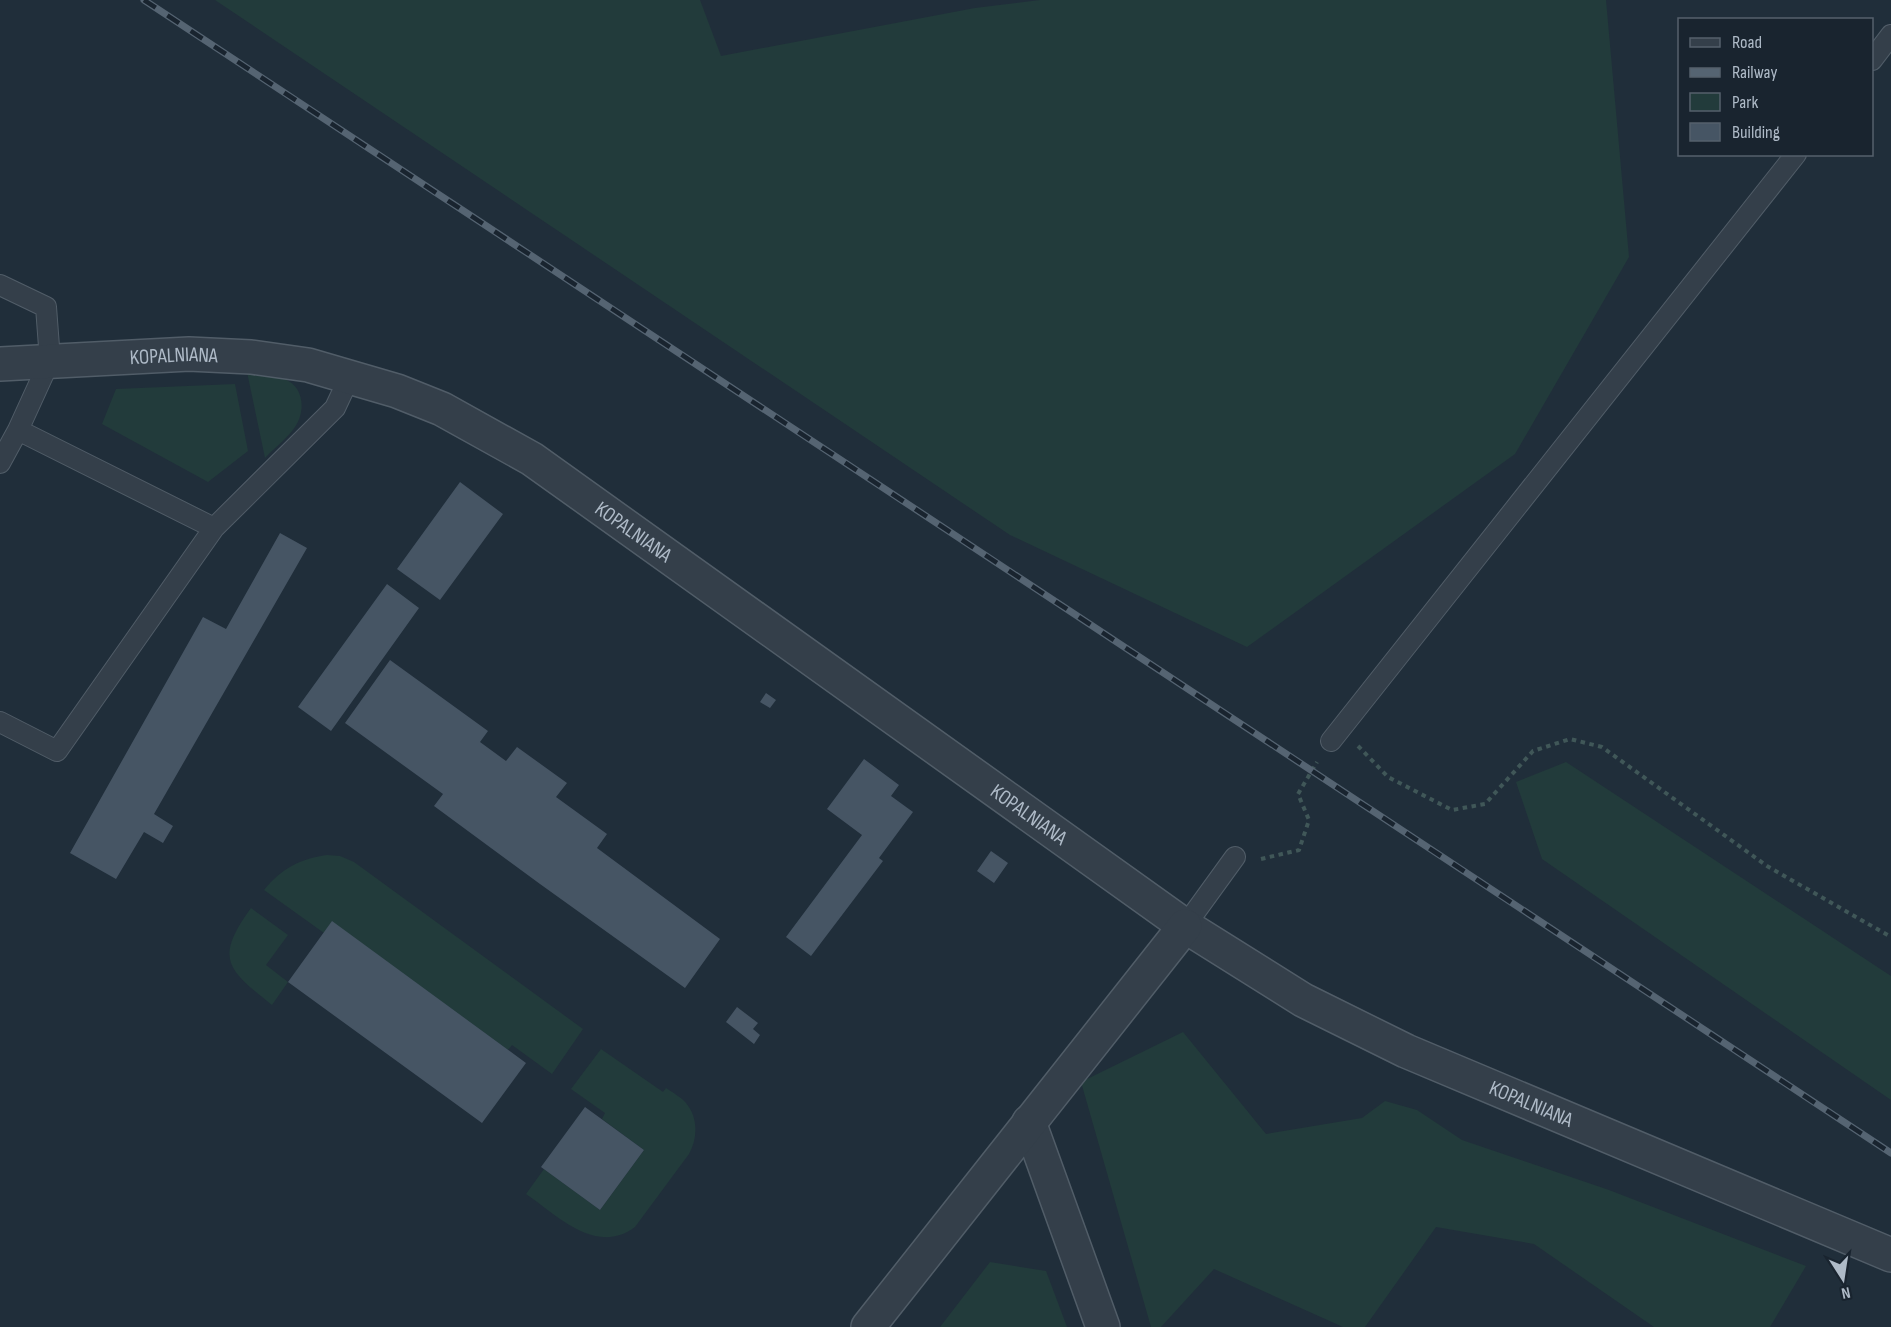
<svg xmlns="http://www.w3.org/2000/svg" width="1891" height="1327" font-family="'Sofia Sans Condensed',sans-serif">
	<rect width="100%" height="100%" fill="#202e3a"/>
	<path fill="#223b3b" d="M 215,0 L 700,0 L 721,56 L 975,8 L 1040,0 L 1606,0 L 1629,257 L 1515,454 L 1247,647 L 1010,535 Z
		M 247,372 C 259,374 273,374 284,379 C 304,386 306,411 295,427 C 288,438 274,448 265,458 Z
		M 235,384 L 248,451 L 208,482 L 102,424 L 116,389 Z
		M 1566,762 L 1891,976 L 1891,1100 L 1542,859 L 1516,782 Z
		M 327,855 L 340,856 L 354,862 L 583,1029 L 552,1074 L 512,1045 L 508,1050 L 332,922 L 324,933 L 264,890 C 282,868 300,859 327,855 Z
		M 251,908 L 288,935 L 266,965 L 288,982 L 272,1005 C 227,969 214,959 251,908 Z
		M 1183,1032 L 1266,1134 L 1362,1118 L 1385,1101 L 1417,1110 L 1462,1140 L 1609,1190 L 1806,1266 L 1770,1327 L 1654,1327 L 1534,1244 L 1436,1227 L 1365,1327 L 1343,1327 L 1214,1269 L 1161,1327 L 1151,1327 L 1081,1082 Z
		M 601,1049 L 663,1092 L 666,1088 C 673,1093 681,1097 686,1103 C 698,1117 698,1138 689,1154 L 635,1227 C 596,1256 558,1216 526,1194 L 544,1169 L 600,1210 L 644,1150 L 602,1119 L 605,1113 L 571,1089 Z
		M 990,1262 L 1046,1271 L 1067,1327 L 940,1327 Z"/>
	<path fill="#465564" d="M 460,482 L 503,514 L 440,600 L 397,569 Z
		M 280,533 L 307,548 L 154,814 L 173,826 L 163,843 L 144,832 L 116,879 L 70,853 L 203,617 L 226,629 Z
		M 387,584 L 419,608 L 331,731 L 298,707 Z
		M 390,660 L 488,731 L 480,742 L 506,761 L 517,747 L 567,783 L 556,797 L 607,834 L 597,848 L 720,939 L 685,988 L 540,884 L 434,806 L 443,794 L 345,723 Z
		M 766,693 L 776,700 L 770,708 L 760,702 Z
		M 864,759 L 899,785 L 891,796 L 913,812 L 879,858 L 883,861 L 811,956 L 786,937 L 862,835 L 827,809 Z
		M 991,851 L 1008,863 L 994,883 L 977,871 Z
		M 332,921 L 526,1063 L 482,1123 L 288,982 Z
		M 737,1007 L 758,1023 L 753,1029 L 760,1035 L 754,1044 L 726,1022 Z
		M 585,1107 L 644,1150 L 600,1210 L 541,1167 Z"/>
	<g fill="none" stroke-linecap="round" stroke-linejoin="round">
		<defs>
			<path id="service" d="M 1872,60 L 1891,35
				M 0,285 L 46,307 L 50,360 L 18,430 L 0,463
				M 18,430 L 214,528
				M 0,722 L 57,751 L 214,528 L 335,408 L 350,376
				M 1331,741 L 1796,154
				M 1185,926 L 1235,857"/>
			<g id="minor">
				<path id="s1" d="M 0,364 L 189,354 L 251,357 L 308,365 L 397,391 L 442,409 L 532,459 L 1185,926 L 1303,1000 L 1406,1051 L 1891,1255"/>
				<path d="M 1029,1122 L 1103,1327"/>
				<path d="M 868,1327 L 1185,926"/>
			</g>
		</defs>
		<use href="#service" stroke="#515d68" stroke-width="22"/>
		<use href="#minor" stroke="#515d68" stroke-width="36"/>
		<path stroke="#405758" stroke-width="4" stroke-dasharray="4.5 4.5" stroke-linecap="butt" d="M 1358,746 L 1388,777 L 1452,810 L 1485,804 L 1533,751 L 1570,739 L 1602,747 L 1767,866 L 1891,937
			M 1261,859 L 1299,850 L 1309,820 L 1298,794 L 1317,762"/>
		<use href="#service" stroke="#343f4a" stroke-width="20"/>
		<use href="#minor" stroke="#343f4a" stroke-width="33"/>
		<defs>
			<path id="rail" d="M 144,0 L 1891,1153"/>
		</defs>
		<use href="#rail" stroke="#556472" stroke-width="7"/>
		<use href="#rail" stroke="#19242f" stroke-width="4.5" stroke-dasharray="14" stroke-linecap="butt"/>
	</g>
	<g text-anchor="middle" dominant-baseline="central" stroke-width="4.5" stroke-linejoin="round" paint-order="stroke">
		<g font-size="21" fill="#aebac7" stroke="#19242f">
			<text stroke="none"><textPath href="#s1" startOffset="174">KOPALNIANA</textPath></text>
			<text stroke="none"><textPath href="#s1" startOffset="678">KOPALNIANA</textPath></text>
			<text stroke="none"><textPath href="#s1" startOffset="1164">KOPALNIANA</textPath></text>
			<text stroke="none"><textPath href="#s1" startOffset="1746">KOPALNIANA</textPath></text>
		</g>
	</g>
	<rect x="1678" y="18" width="195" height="138" fill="#19242f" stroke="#55606c" stroke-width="1.5"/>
	<rect x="1690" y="38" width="30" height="9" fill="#343f4a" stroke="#55606c" stroke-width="1.5"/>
	<text x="1732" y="48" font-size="18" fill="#aebac7">Road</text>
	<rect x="1690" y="68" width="30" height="9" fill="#556472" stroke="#55606c" stroke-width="1.5"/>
	<text x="1732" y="78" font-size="18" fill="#aebac7">Railway</text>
	<rect x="1690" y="93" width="30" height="18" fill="#223b3b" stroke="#55606c" stroke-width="1.5"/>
	<text x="1732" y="108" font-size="18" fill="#aebac7">Park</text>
	<rect x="1690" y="123" width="30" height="18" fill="#465564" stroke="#55606c" stroke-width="1.5"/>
	<text x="1732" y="138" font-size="18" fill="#aebac7">Building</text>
	<g transform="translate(1843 1279) rotate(168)" stroke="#19242f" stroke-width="4.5" paint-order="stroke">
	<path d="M0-4.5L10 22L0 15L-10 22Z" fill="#aebac7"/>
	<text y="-9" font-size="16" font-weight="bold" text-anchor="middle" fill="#aebac7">N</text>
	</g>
</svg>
